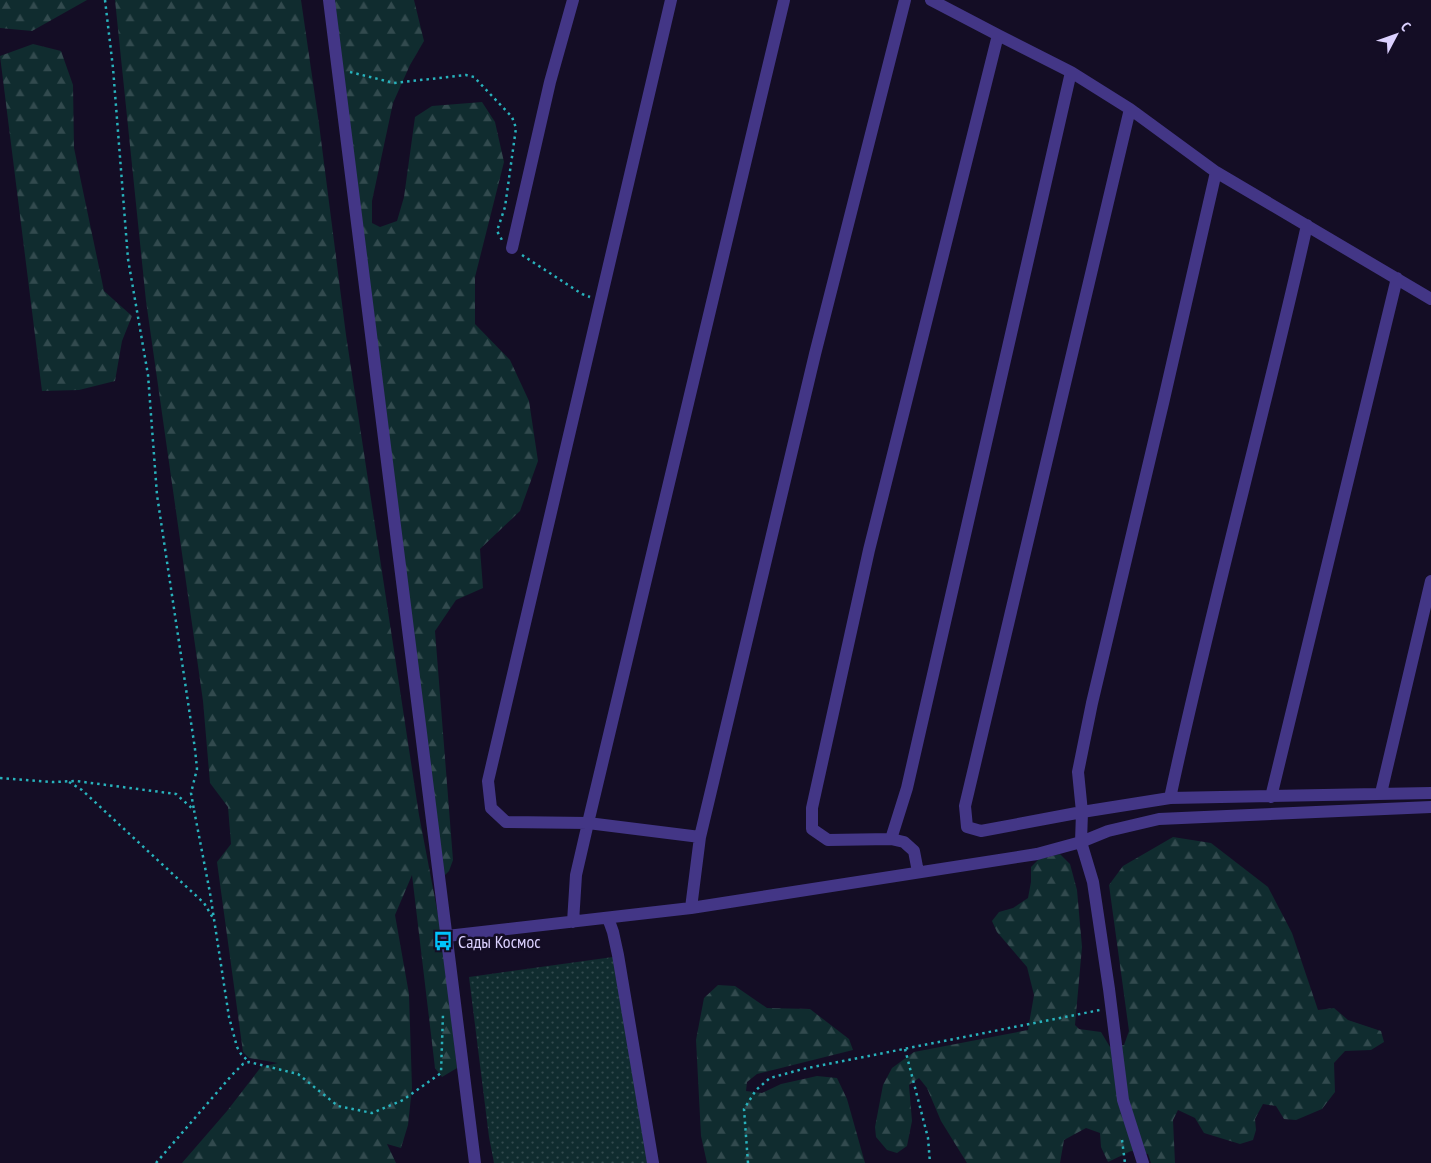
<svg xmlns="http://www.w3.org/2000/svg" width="1431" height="1163" font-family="'PT Sans Narrow',sans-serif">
	<defs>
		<pattern id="forest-firs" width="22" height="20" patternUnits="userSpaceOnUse" patternTransform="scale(1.25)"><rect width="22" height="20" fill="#102c2f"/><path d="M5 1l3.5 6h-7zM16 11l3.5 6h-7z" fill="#324a4e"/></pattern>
		<pattern id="garden-dots" width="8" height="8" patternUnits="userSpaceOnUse" patternTransform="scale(1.25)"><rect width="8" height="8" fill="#102c2f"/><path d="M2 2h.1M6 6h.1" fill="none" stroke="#324a4e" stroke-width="1.8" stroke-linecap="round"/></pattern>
	</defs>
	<rect width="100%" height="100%" fill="#140d25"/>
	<path fill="url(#forest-firs)" d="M 0,0 L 87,0 L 32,31 L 0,28 Z
		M 115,0 L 301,0 L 319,124 L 346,335 L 419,815 L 444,946 L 457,1068 L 442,1077 L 435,1068 L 412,875 L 395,915 L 409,994 L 412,1088 L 408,1125 L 401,1148 L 387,1144 L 396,1163 L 182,1163 L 227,1111 L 261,1067 L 278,1063 L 249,1058 L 243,1052 L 217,862 L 231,844 L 228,807 L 210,783 L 203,701 L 146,301 Z
		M 330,0 L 414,0 L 424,41 L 410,65 L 393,103 L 372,201 L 372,223 L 380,227 L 397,221 L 404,197 L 415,117 L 432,106 L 482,102 L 495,122 L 504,162 L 475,277 L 475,324 L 510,360 L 529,401 L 538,461 L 520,511 L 480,549 L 483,588 L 456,600 L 435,631 L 453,860 L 449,871 L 442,878 Z
		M 33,44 L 61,51 L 73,85 L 74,148 L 104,291 L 132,316 L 122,341 L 115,381 L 79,390 L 42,391 L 0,56 Z
		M 1173,837 L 1211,843 L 1268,887 L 1292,933 L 1318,1010 L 1334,1008 L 1348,1020 L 1381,1031 L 1384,1042 L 1371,1050 L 1345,1051 L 1334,1063 L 1335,1092 L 1322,1109 L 1296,1120 L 1284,1119 L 1276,1106 L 1263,1104 L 1255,1119 L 1256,1130 L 1253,1140 L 1240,1144 L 1204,1133 L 1195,1118 L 1178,1110 L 1173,1120 L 1175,1163 L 1151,1163 L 1148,1154 L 1131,1151 L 1108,1162 L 1101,1147 L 1100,1133 L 1086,1128 L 1064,1140 L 1060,1163 L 967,1163 L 941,1121 L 927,1088 L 919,1078 L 909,1085 L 912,1121 L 907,1146 L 897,1153 L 887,1150 L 876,1137 L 875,1127 L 883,1085 L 892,1068 L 914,1052 L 1028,1030 L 1034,995 L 1027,967 L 997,932 L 992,921 L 999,912 L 1013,908 L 1028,898 L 1031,882 L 1031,867 L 1039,859 L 1060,854 L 1070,864 L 1077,890 L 1082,947 L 1075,1025 L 1079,1029 L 1101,1032 L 1110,1047 L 1124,1045 L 1129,1031 L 1109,885 L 1123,866 Z
		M 718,985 L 735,986 L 767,1008 L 810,1009 L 849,1039 L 853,1050 L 757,1074 L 747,1082 L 746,1091 L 762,1093 L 781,1084 L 817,1076 L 837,1078 L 847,1099 L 865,1163 L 707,1163 L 701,1136 L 696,1040 L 704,998 Z"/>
	<path fill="url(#garden-dots)" d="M 613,957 L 648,1163 L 494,1163 L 489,1137 L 469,977 Z"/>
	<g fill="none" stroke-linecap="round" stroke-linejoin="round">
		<path stroke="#28b2bc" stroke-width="2.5" stroke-dasharray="2.5 4" stroke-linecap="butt" d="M 105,0 L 113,68 L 128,259 L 148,375 L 157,495 L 195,749 L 197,769 L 191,793 L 194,810
			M 350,72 L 394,83 L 466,75 L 474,77 L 512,117 L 516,128 L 505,207 L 497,231 L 502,240
			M 522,255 L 582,294 L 590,297
			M 0,778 L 52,782 L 76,781 L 176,794 L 194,810 L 210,893 L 229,1017 L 237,1047 L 241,1054 L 249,1062
			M 69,782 L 82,790 L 204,903 L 213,918
			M 905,1049 L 928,1138 L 930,1163
			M 1122,1140 L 1125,1163
			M 156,1163 L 232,1075 L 243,1064 L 249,1062 L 298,1074 L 338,1106 L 372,1113 L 403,1100 L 441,1073 L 443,1014
			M 748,1163 L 744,1109 L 756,1090 L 770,1078 L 803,1069 L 1100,1010"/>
		<path stroke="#433686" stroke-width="12" d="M 329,0 L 475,1163
			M 671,0 L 488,781 L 491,808 L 506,822 L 588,823 L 700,837
			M 998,35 L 1071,72 L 1130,109
			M 512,248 L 550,82 L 573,0
			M 1431,299 L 1216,172 L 1130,109 L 965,806 L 967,827 L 981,831 L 1082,812 L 1170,798 L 1431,793
			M 1381,793 L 1431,581
			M 1271,797 L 1397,278
			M 1170,798 C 1211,606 1264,417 1307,225
			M 891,839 L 907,788 L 1071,72
			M 918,872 L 914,851 L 904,842 L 891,839 L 828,840 L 812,829 L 812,808 L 869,550 L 998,35 L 931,0
			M 691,908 L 700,837 L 815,354 L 905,0
			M 608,918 L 613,932 L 618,955 L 653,1163
			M 573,922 L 576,875 L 588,823 L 784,0
			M 447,936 L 691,908 L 1037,854 L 1081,842 L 1108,831 L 1159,819 L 1431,807
			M 1143,1163 L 1123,1100 L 1109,989 L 1093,882 L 1081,842 L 1082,812 L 1078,772 L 1092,703 L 1164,399 L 1216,172"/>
	</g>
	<defs>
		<symbol id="bus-bare" viewBox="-9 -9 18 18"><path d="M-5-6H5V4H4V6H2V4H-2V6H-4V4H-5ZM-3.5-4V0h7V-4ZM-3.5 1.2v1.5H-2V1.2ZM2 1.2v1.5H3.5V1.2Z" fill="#00c3fc" stroke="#140d25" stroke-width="2.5" paint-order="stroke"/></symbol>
	</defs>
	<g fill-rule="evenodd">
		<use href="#bus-bare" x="429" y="927" width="28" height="28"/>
	</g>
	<g text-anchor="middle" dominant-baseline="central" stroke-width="5" stroke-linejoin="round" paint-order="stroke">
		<g font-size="18" fill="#dcd1ff" stroke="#140d25" text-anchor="start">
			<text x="458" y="941">Сады Космос</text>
		</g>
	</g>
	<g transform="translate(1396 35) rotate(49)" stroke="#140d25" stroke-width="4" paint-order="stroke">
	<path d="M0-4L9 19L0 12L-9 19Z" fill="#dcd1ff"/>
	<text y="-8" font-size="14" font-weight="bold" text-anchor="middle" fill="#dcd1ff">С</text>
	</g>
</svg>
